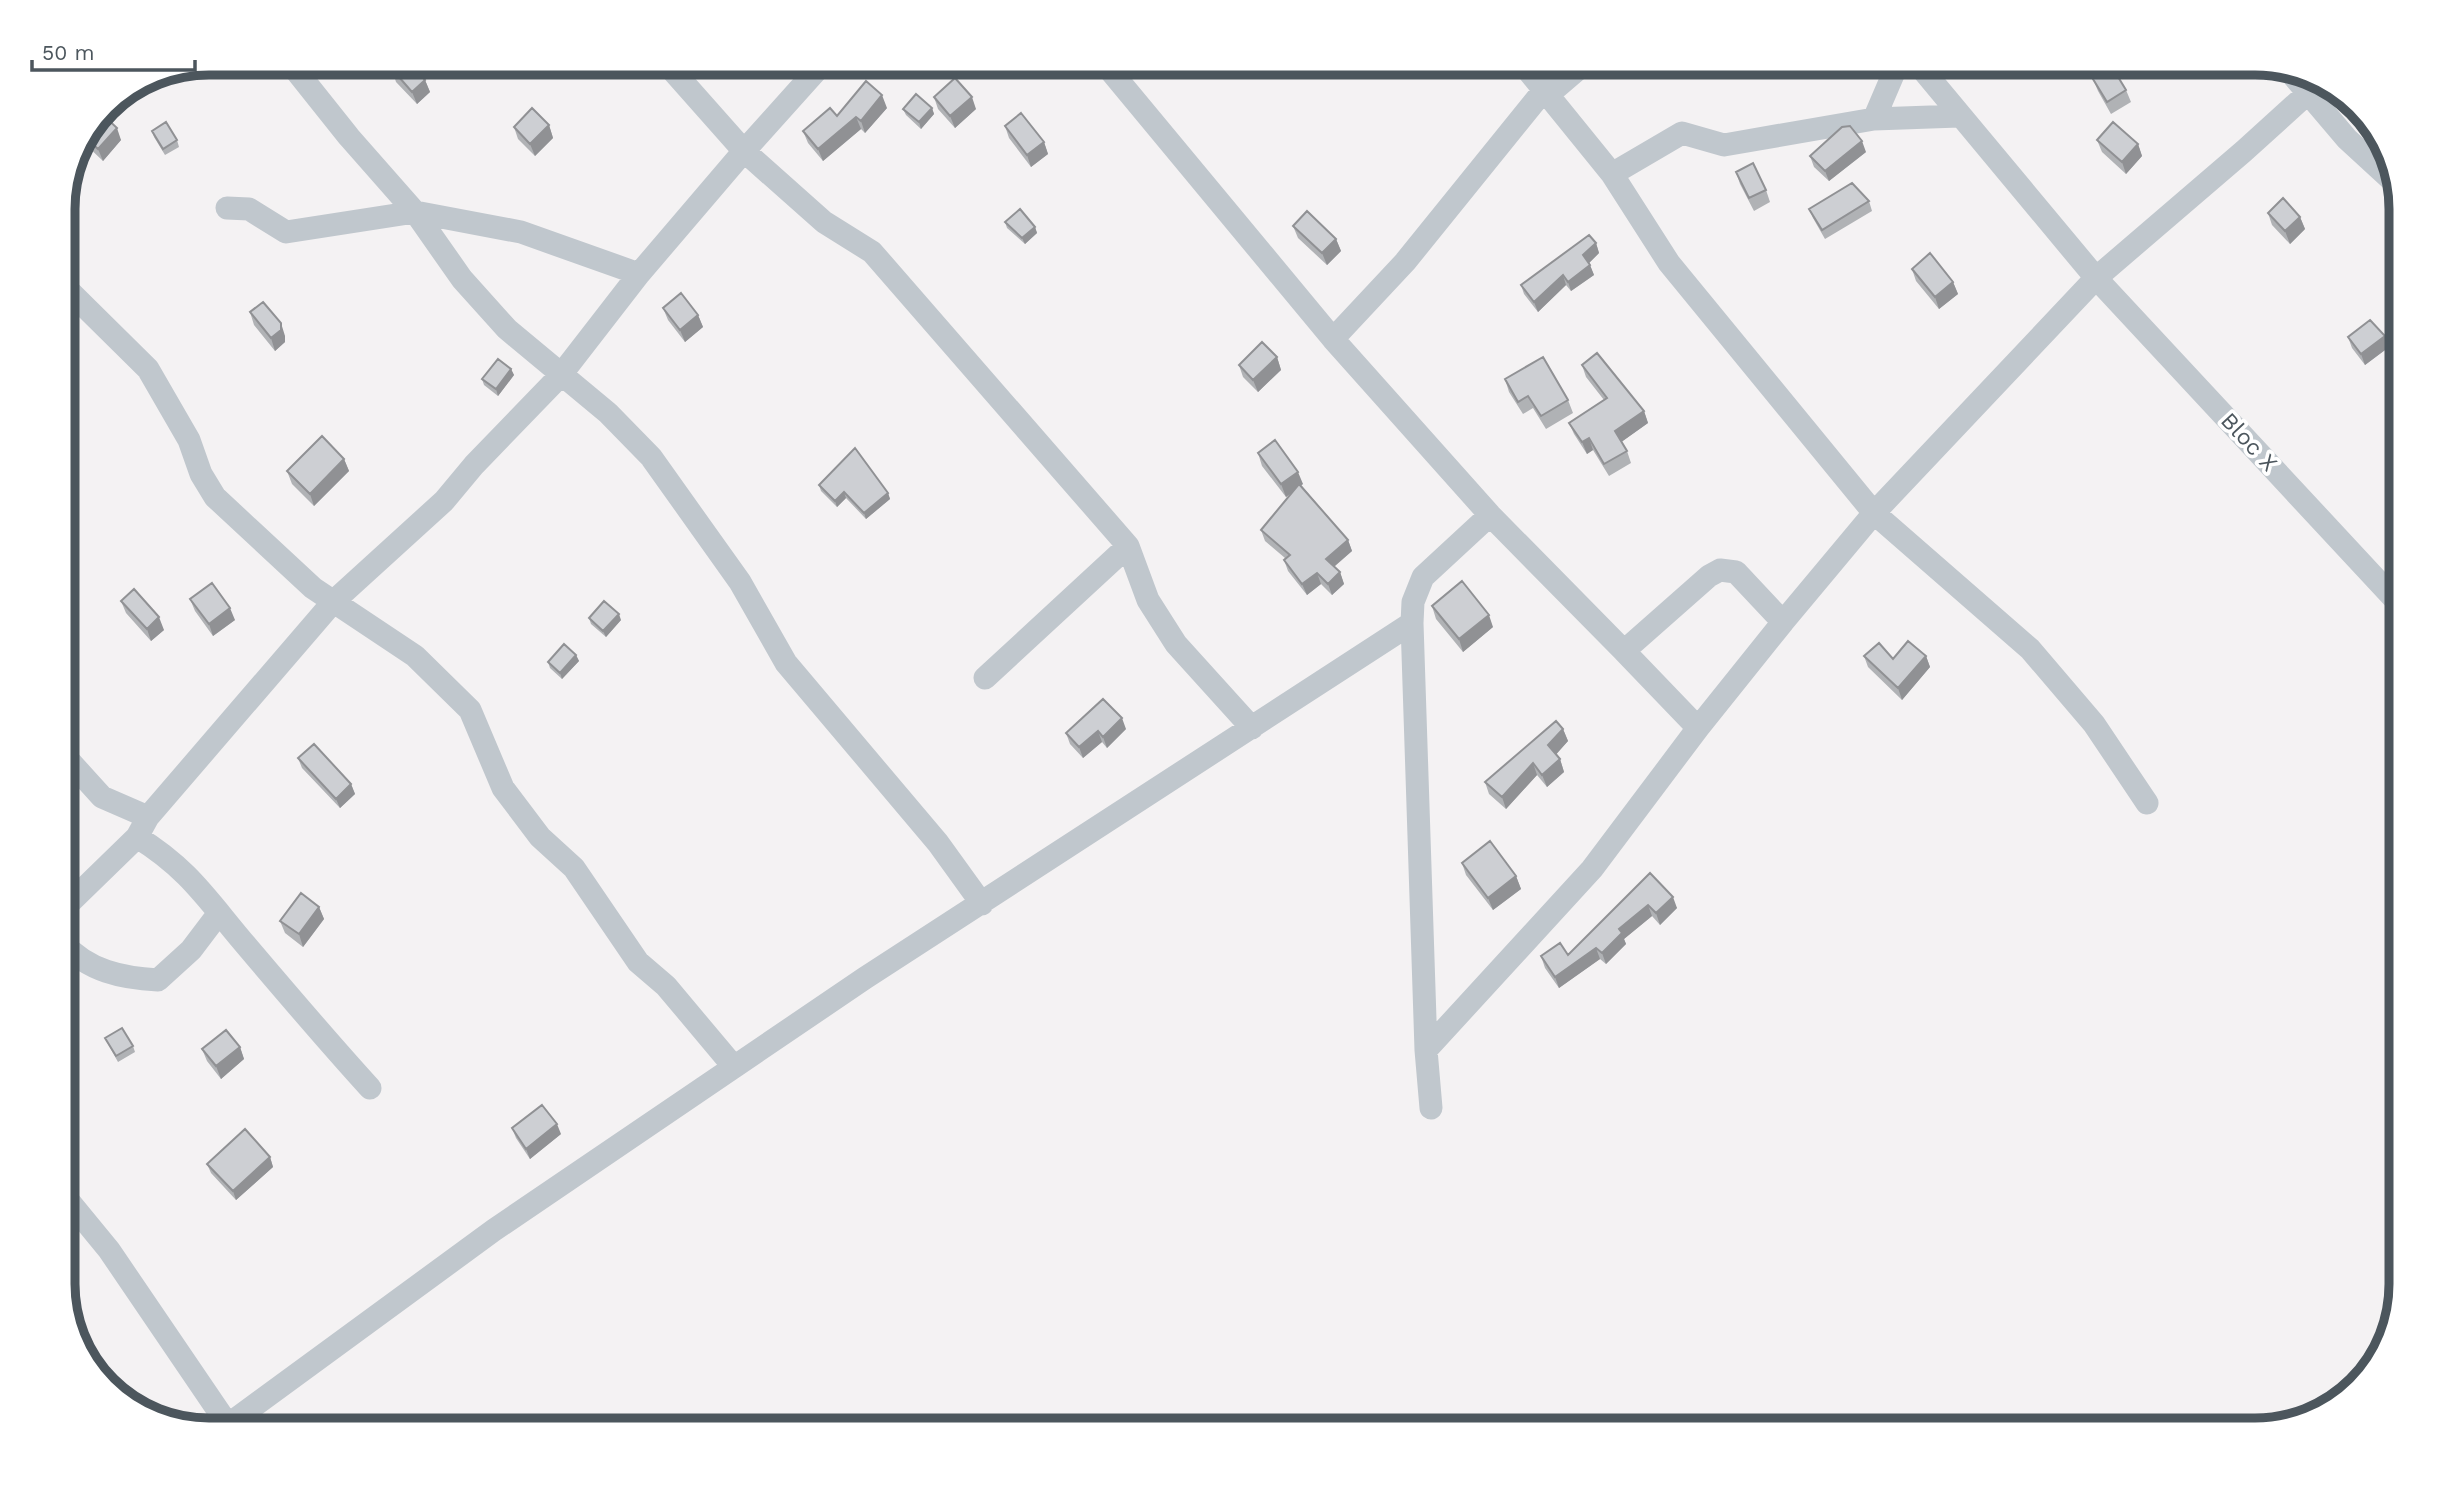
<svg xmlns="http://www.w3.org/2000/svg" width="2464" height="1493" font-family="'Work Sans',sans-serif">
	<rect width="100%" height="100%" fill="#f4f2f3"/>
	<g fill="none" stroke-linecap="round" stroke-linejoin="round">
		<path stroke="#c0c7cd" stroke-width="23" d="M 290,63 L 349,137 L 415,212 L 521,232 L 639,274
			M 823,63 L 744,151 L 824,222 L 872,252 L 1128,546 L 1148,600 L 1176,644 L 1252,728
			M 1104,63 L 1333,339
			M 1522,63 L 1612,174 L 1669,263 L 1874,513 L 1783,622 L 1736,572 L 1720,570 L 1709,576 L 1624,651 L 1490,515 L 1333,339 L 1405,262 L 1544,90 L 1557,87 L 1585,63
			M 1917,63 L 2096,278 L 1874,513 L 2030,649 L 2094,724 L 2147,803
			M 2291,73 L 2347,139 L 2396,184
			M 2316,80 L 2308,93 L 2244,151 L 2096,278 L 2401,606
			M 1874,119 L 1959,116
			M 1612,174 L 1682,133 L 1724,145 L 1874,119 L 1898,63
			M 227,208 L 249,209 L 286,232 L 415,212 L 462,279 L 507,329 L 608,413 L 651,457 L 740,582 L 786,663 L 938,843 L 982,904
			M 63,285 L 148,369 L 189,440 L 201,474 L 215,497 L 313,588 L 415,656 L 470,710 L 503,788 L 540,837 L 574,868 L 638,962 L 666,986 L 734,1067
			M 1412,623 L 1426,1050 L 1431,1108
			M 1624,651 L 1698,728 L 1783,622
			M 985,678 L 1128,546
			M 63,754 L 102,797 L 148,817
			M 137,837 C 191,870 210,904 250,950 C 289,996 329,1043 370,1088
			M 63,909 L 137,837 L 148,817 L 333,602 L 444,501 L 474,465 L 560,376 L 639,274 L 744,151 L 666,63
			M 63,943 C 88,971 122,978 158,980 L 191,950 L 219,913
			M 1426,1050 L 1592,869 L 1698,728
			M 63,1194 L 109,1250 L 228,1425
			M 221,1430 L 494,1230 L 865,978 L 1412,623 L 1413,602 L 1423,577 L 1490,515"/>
	</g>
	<path fill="#b0b2b5" d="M 392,69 L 425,80 L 430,92 L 417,104 L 396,82 Z
		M 2093,79 L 2126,90 L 2131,102 L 2111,114 L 2098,91 Z
		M 934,97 L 976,109 L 955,128 L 938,109 Z
		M 887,108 L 865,133 L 861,129 L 823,161 L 808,143 L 803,131 L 837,116 Z
		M 932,108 L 934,114 L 921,129 L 906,115 L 903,109 Z
		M 101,113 L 121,140 L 103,161 L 84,143 L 82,139 Z
		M 549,125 L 553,138 L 535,156 L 518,139 L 514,127 Z
		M 1005,126 L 1044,142 L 1048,154 L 1031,167 L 1009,138 Z
		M 152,131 L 177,140 L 179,147 L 165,155 L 154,137 Z
		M 2097,140 L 2138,144 L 2142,156 L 2126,174 L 2102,152 Z
		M 1866,152 L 1829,181 L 1814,167 L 1810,156 Z
		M 1736,172 L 1766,190 L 1770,202 L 1754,211 L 1740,184 Z
		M 1869,201 L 1872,211 L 1825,239 L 1813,218 L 1809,209 Z
		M 2268,213 L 2300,217 L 2305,229 L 2290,244 L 2272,225 Z
		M 1005,222 L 1035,227 L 1037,233 L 1025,244 L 1007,228 Z
		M 1293,226 L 1336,239 L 1341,251 L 1327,265 L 1298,238 Z
		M 1596,243 L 1599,253 L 1589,263 L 1594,275 L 1571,291 L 1566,285 L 1538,312 L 1524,294 L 1521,285 Z
		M 1912,269 L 1953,282 L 1958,294 L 1939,309 L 1916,281 Z
		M 663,308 L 698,315 L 703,327 L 685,342 L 668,320 Z
		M 250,312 L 285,336 L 285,342 L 275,351 L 254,325 Z
		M 2385,336 L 2389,347 L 2365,365 L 2352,348 L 2348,337 Z
		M 1277,357 L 1281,370 L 1258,392 L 1243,377 L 1239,365 Z
		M 1582,365 L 1644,411 L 1648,423 L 1621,442 L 1627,451 L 1631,463 L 1609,476 L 1593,450 L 1587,454 L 1574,434 L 1569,423 L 1604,400 L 1586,377 Z
		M 511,369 L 514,375 L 498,396 L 484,385 L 482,379 Z
		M 1505,379 L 1568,400 L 1573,413 L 1546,429 L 1533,408 L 1523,414 L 1509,392 Z
		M 1258,453 L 1303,484 L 1301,485 L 1348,540 L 1352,551 L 1334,567 L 1340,572 L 1344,584 L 1332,595 L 1321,584 L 1307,595 L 1288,571 L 1284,560 L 1285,558 L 1265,541 L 1261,530 L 1294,491 L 1286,497 L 1262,466 Z
		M 344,459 L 349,471 L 314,506 L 292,484 L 287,471 Z
		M 819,485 L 888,493 L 890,499 L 866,519 L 846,498 L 837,507 L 821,491 Z
		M 190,599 L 235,620 L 213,636 L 195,611 Z
		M 121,601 L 164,630 L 151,641 L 126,613 Z
		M 1432,606 L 1493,627 L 1463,652 L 1436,619 Z
		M 589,618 L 621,620 L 606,637 L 591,624 Z
		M 576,655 L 579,661 L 562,679 L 550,668 L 548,662 Z
		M 1864,656 L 1893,659 L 1926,656 L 1930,667 L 1902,700 L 1868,667 Z
		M 1126,729 L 1107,748 L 1102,742 L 1083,758 L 1070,744 L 1066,733 Z
		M 1563,729 L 1568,741 L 1556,754 L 1560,759 L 1564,772 L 1547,787 L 1537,775 L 1506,809 L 1489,794 L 1485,782 Z
		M 298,758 L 351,784 L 355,794 L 340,808 L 302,768 Z
		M 1462,863 L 1516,876 L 1521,889 L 1493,910 L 1466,875 Z
		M 1650,873 L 1677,908 L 1660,925 L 1652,916 L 1624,939 L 1626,944 L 1606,964 L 1600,959 L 1559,988 L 1545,968 L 1541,956 L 1568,955 Z
		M 319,907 L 324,919 L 303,947 L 285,933 L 280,921 Z
		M 105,1038 L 133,1046 L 135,1052 L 118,1062 L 108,1044 Z
		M 240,1047 L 244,1059 L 221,1079 L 207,1061 L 202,1049 Z
		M 512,1128 L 561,1134 L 530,1159 L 516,1138 Z
		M 270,1157 L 273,1167 L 236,1200 L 211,1173 L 207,1164 Z"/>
	<path fill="#909194" d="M 425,80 L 430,92 L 417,104 L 412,92 Z
		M 882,95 L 887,108 L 865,133 L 861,121 Z
		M 972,97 L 976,109 L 955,128 L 950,116 Z
		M 932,108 L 934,114 L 921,129 L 919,122 Z
		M 856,117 L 861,129 L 823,161 L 818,149 Z
		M 549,125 L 553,138 L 535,156 L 530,144 Z
		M 117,128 L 121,140 L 103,161 L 98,149 Z
		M 1862,141 L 1866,152 L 1829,181 L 1825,171 Z
		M 1044,142 L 1048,154 L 1031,167 L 1027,155 Z
		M 2138,144 L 2142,156 L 2126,174 L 2122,162 Z
		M 2300,217 L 2305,229 L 2290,244 L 2285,231 Z
		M 1035,227 L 1037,233 L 1025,244 L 1022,238 Z
		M 1336,239 L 1341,251 L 1327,265 L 1322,253 Z
		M 1596,243 L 1599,253 L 1587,265 L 1583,255 Z
		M 1590,265 L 1594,275 L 1571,291 L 1568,282 Z
		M 1563,275 L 1566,285 L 1538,312 L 1534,302 Z
		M 1953,282 L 1958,294 L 1939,309 L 1935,297 Z
		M 698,315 L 703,327 L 685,342 L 680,330 Z
		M 281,323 L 285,336 L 285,342 L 275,351 L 271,338 Z
		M 2385,336 L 2389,347 L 2365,365 L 2361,354 Z
		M 1277,357 L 1281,370 L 1258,392 L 1253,380 Z
		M 511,369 L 514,375 L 498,396 L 496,389 Z
		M 1644,411 L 1648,423 L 1620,443 L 1615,431 Z
		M 1589,438 L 1593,450 L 1587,454 L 1582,442 Z
		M 344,459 L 349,471 L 314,506 L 310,494 Z
		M 1298,472 L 1303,484 L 1286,497 L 1281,484 Z
		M 844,492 L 846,498 L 837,507 L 835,501 Z
		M 888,493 L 890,499 L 866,519 L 864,513 Z
		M 1348,540 L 1352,551 L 1330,570 L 1326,559 Z
		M 1340,572 L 1344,584 L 1332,595 L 1328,584 Z
		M 1317,573 L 1321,584 L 1307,595 L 1302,584 Z
		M 230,608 L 235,620 L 213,636 L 209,624 Z
		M 619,614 L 621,620 L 606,637 L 603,631 Z
		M 1489,615 L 1493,627 L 1463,652 L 1459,639 Z
		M 159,617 L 164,630 L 151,641 L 147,629 Z
		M 576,655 L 579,661 L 562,679 L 560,673 Z
		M 1926,656 L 1930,667 L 1902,700 L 1898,688 Z
		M 1122,718 L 1126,729 L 1107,748 L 1103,737 Z
		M 1563,729 L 1568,741 L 1553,758 L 1548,745 Z
		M 1098,731 L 1102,742 L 1083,758 L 1079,747 Z
		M 1560,759 L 1564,772 L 1547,787 L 1542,775 Z
		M 1533,763 L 1537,775 L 1506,809 L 1502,797 Z
		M 351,784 L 355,794 L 340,808 L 336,799 Z
		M 1516,876 L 1521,889 L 1493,910 L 1488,898 Z
		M 1673,897 L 1677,908 L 1660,925 L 1656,913 Z
		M 1648,905 L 1652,916 L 1624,939 L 1626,944 L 1606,964 L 1602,953 L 1619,929 Z
		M 319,907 L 324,919 L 303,947 L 299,934 Z
		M 1596,948 L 1600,959 L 1559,988 L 1555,977 Z
		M 66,966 L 70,978 L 63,985 L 63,968 Z
		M 240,1047 L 244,1059 L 221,1079 L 216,1066 Z
		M 557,1124 L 561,1134 L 530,1159 L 526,1149 Z
		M 270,1157 L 273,1167 L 236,1200 L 233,1191 Z"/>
	<path fill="#cdcfd3" stroke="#909194" stroke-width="2" d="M 399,63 L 410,63 L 425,80 L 412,92 L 392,69 Z
		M 2112,67 L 2126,90 L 2107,102 L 2093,79 Z
		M 955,78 L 972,97 L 950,116 L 934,97 Z
		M 866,81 L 882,95 L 861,121 L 856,117 L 818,149 L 803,131 L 830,108 L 837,116 Z
		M 916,94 L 932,108 L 919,122 L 903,109 Z
		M 532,108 L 549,125 L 530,144 L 514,127 Z
		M 101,113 L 117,128 L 98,149 L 84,136 Z
		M 1021,113 L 1044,142 L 1027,155 L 1005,126 Z
		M 166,122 L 177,140 L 163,149 L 152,131 Z
		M 2113,122 L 2138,144 L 2122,162 L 2097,140 Z
		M 1850,126 L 1862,141 L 1825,171 L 1810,156 L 1842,127 Z
		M 1753,163 L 1766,190 L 1749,198 L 1736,172 Z
		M 1852,183 L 1869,201 L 1822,230 L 1809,209 Z
		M 2283,198 L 2300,217 L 2285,231 L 2268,213 Z
		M 1020,209 L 1035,227 L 1022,238 L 1005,222 Z
		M 1307,211 L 1336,239 L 1322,253 L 1293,226 Z
		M 1589,235 L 1596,243 L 1583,255 L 1590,265 L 1568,282 L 1563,275 L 1534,302 L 1521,285 Z
		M 1930,253 L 1953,282 L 1935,297 L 1912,269 Z
		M 681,293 L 698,315 L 680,330 L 663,308 Z
		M 263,302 L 281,323 L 281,330 L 271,338 L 250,312 Z
		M 2370,320 L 2385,336 L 2361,354 L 2348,337 Z
		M 1262,342 L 1277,357 L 1253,380 L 1239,365 Z
		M 1597,353 L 1644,411 L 1615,431 L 1627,451 L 1604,464 L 1589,438 L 1582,442 L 1569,423 L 1607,398 L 1582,365 Z
		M 1543,357 L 1568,400 L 1541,416 L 1528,396 L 1518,402 L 1505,379 Z
		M 498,359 L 511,369 L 496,389 L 482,379 Z
		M 322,436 L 344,459 L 310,494 L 287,471 Z
		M 1275,440 L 1298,472 L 1281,484 L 1258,453 Z
		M 855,448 L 888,493 L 864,513 L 844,492 L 835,501 L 819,485 Z
		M 1299,484 L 1348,540 L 1326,559 L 1340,572 L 1328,584 L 1317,573 L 1302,584 L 1284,560 L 1290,555 L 1261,530 Z
		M 1462,581 L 1489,615 L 1459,639 L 1432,606 Z
		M 212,583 L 230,608 L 209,624 L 190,599 Z
		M 134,589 L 159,617 L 147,629 L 121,601 Z
		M 604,601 L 619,614 L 603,631 L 589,618 Z
		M 1908,641 L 1926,656 L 1898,688 L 1864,656 L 1879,643 L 1893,659 Z
		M 564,644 L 576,655 L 560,673 L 548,662 Z
		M 1103,699 L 1122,718 L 1103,737 L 1098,731 L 1079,747 L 1066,733 Z
		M 1556,721 L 1563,729 L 1548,745 L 1560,759 L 1542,775 L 1533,763 L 1502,797 L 1485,782 Z
		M 314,744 L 351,784 L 336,799 L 298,758 Z
		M 1490,841 L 1516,876 L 1488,898 L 1462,863 Z
		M 1650,873 L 1673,897 L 1656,913 L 1648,905 L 1619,929 L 1622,933 L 1602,953 L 1596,948 L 1555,977 L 1541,956 L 1560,943 L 1568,955 Z
		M 301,893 L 319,907 L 299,934 L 280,921 Z
		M 122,1028 L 133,1046 L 116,1056 L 105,1038 Z
		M 226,1030 L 240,1047 L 216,1066 L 202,1049 Z
		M 542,1105 L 557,1124 L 526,1149 L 512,1128 Z
		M 245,1129 L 270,1157 L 233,1191 L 207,1164 Z"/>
	<g text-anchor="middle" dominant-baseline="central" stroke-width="7" stroke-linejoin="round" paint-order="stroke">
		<g font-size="23" fill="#4c565d" stroke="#fff">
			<text transform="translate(2249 442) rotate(47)">Bloc X</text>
		</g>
	</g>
	<path d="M0 0H2464V1493H0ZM209 75H2255A134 134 0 0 1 2389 209V1284A134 134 0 0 1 2255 1418H209A134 134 0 0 1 75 1284V209A134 134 0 0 1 209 75Z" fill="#fff" fill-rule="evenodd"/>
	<path fill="none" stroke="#4c565d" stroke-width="9" d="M209 75H2255A134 134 0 0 1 2389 209V1284A134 134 0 0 1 2255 1418H209A134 134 0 0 1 75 1284V209A134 134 0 0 1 209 75Z"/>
	<path d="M32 60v10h163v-10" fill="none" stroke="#4c565d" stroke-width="3.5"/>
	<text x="42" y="60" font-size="21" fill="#4c565d" stroke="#ffffff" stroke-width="5" paint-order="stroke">50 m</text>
</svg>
